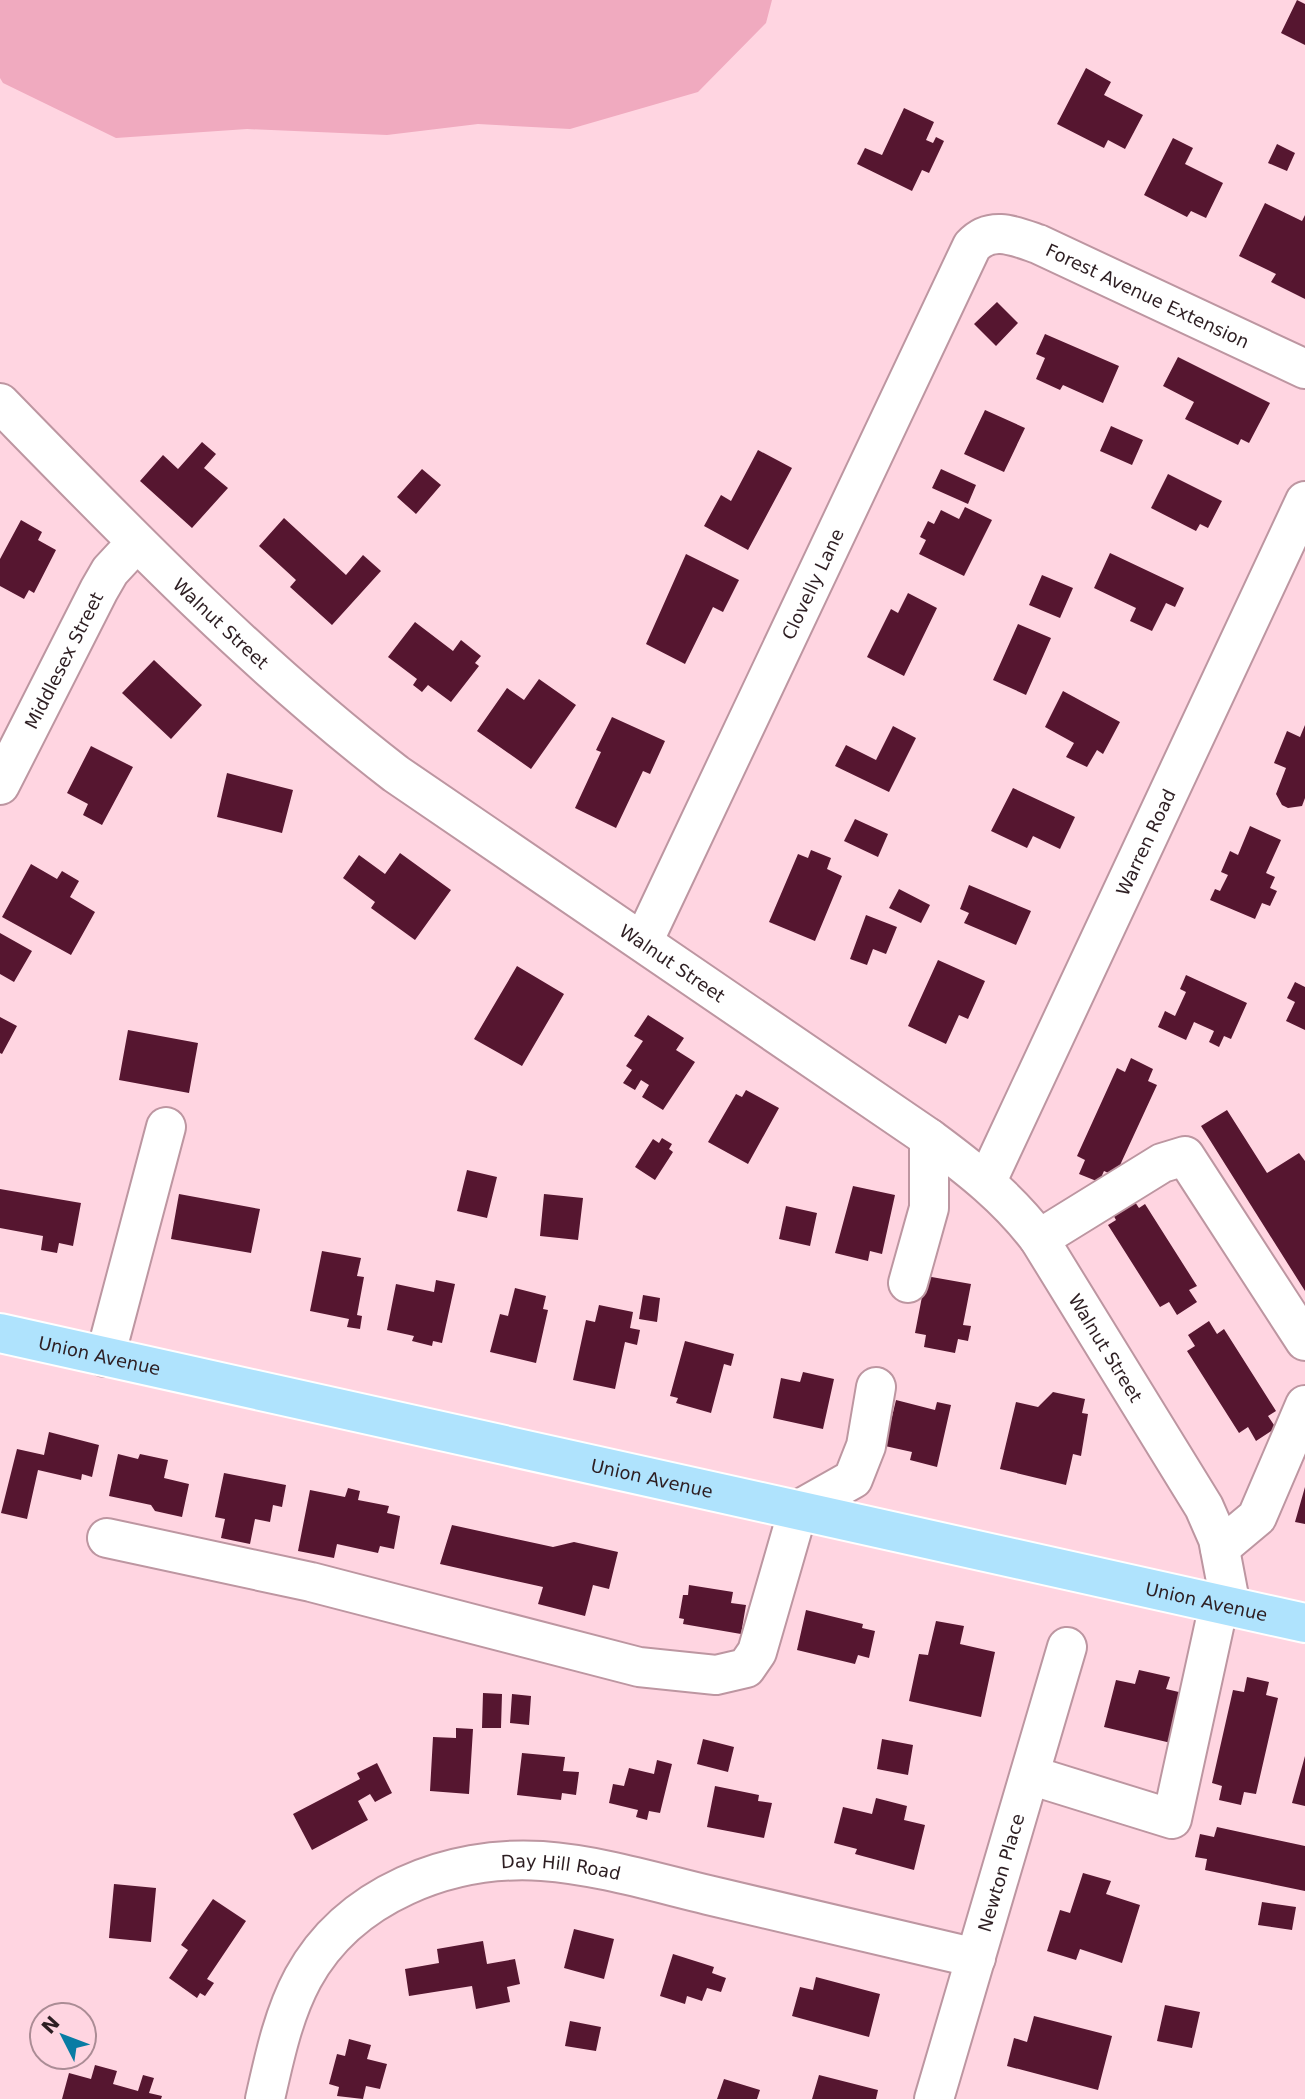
<svg xmlns="http://www.w3.org/2000/svg" width="1305" height="2099" font-family="'DejaVu Sans',sans-serif">
	<rect width="100%" height="100%" fill="#ffd5e1"/>
	<path fill="#f0aabf" d="M 0,0 L 772,0 L 766,23 L 698,92 L 570,129 L 478,124 L 387,135 L 247,129 L 116,138 L 3,83 L 0,78 Z"/>
	<path fill="#561630" d="M 1297,0 L 1305,4 L 1305,45 L 1281,33 Z
		M 1086,68 L 1111,82 L 1104,95 L 1143,115 L 1125,149 L 1108,140 L 1104,148 L 1057,124 Z
		M 904,108 L 934,122 L 926,140 L 933,143 L 936,137 L 944,141 L 929,173 L 922,170 L 912,191 L 857,164 L 865,148 L 882,155 Z
		M 1173,138 L 1193,148 L 1185,164 L 1223,183 L 1206,218 L 1191,211 L 1187,217 L 1144,195 Z
		M 1277,144 L 1295,153 L 1287,171 L 1268,163 Z
		M 1265,203 L 1302,221 L 1305,215 L 1305,299 L 1271,282 L 1276,274 L 1239,256 Z
		M 997,302 L 1018,323 L 996,346 L 974,324 Z
		M 1045,334 L 1119,366 L 1103,403 L 1063,385 L 1060,390 L 1036,379 L 1045,358 L 1036,354 Z
		M 1178,357 L 1270,403 L 1249,443 L 1241,439 L 1238,445 L 1185,419 L 1194,402 L 1163,386 Z
		M 985,410 L 1025,428 L 1004,472 L 964,454 Z
		M 1111,426 L 1143,440 L 1132,465 L 1100,451 Z
		M 202,442 L 216,454 L 204,468 L 228,488 L 192,528 L 140,481 L 163,455 L 178,469 Z
		M 758,450 L 792,468 L 748,550 L 704,526 L 721,495 L 731,501 Z
		M 422,469 L 441,485 L 416,514 L 397,497 Z
		M 941,469 L 976,485 L 968,504 L 932,488 Z
		M 1168,474 L 1222,501 L 1208,528 L 1200,524 L 1196,531 L 1151,508 Z
		M 965,507 L 992,520 L 964,576 L 919,554 L 926,540 L 920,537 L 928,521 L 934,524 L 941,510 L 959,519 Z
		M 284,518 L 346,575 L 363,555 L 381,571 L 332,625 L 290,587 L 296,580 L 259,546 Z
		M 21,520 L 42,532 L 38,540 L 56,550 L 34,593 L 29,590 L 24,599 L 0,586 L 0,559 Z
		M 1110,553 L 1184,588 L 1175,607 L 1166,603 L 1152,631 L 1130,621 L 1136,608 L 1094,588 Z
		M 686,554 L 739,580 L 723,612 L 713,607 L 685,664 L 646,644 Z
		M 1042,575 L 1073,588 L 1060,618 L 1029,605 Z
		M 908,593 L 937,608 L 904,676 L 867,657 L 891,609 L 898,613 Z
		M 415,622 L 453,651 L 461,640 L 481,656 L 475,663 L 479,666 L 451,702 L 428,685 L 422,692 L 413,685 L 417,679 L 388,657 Z
		M 1018,624 L 1051,638 L 1026,695 L 993,680 Z
		M 154,660 L 202,705 L 171,739 L 122,693 Z
		M 539,679 L 576,705 L 531,769 L 477,731 L 507,688 L 524,700 Z
		M 1063,691 L 1120,722 L 1103,754 L 1097,750 L 1087,767 L 1066,757 L 1074,743 L 1045,727 Z
		M 612,717 L 665,741 L 650,774 L 643,771 L 616,828 L 575,808 L 601,752 L 596,750 Z
		M 1305,725 L 1305,798 L 1302,806 L 1288,808 L 1282,805 L 1276,794 L 1286,768 L 1274,763 L 1287,731 L 1300,737 Z
		M 893,726 L 916,738 L 889,792 L 835,766 L 846,745 L 876,760 Z
		M 91,746 L 133,767 L 102,825 L 83,815 L 88,804 L 67,793 Z
		M 227,773 L 293,790 L 282,833 L 217,817 Z
		M 1013,788 L 1075,817 L 1060,849 L 1033,836 L 1027,848 L 991,831 Z
		M 855,819 L 888,834 L 878,857 L 844,841 Z
		M 1250,826 L 1281,840 L 1266,873 L 1275,877 L 1270,888 L 1277,891 L 1270,906 L 1262,903 L 1255,919 L 1210,900 L 1215,889 L 1220,891 L 1228,875 L 1221,872 L 1230,851 L 1238,855 Z
		M 811,850 L 831,858 L 827,869 L 842,876 L 815,941 L 769,922 L 798,854 L 808,858 Z
		M 400,853 L 451,890 L 415,940 L 371,908 L 375,902 L 343,878 L 359,855 L 385,874 Z
		M 31,864 L 57,879 L 62,871 L 79,881 L 70,897 L 95,912 L 71,955 L 2,917 Z
		M 969,885 L 1031,911 L 1016,945 L 964,923 L 969,913 L 960,909 Z
		M 899,889 L 930,905 L 921,923 L 889,908 Z
		M 866,915 L 897,927 L 886,954 L 873,949 L 867,965 L 850,959 Z
		M 0,933 L 32,951 L 14,982 L 0,974 Z
		M 938,960 L 985,981 L 968,1019 L 959,1015 L 946,1044 L 908,1026 Z
		M 517,966 L 564,994 L 522,1066 L 474,1039 Z
		M 1186,975 L 1247,1003 L 1231,1039 L 1224,1036 L 1219,1047 L 1209,1042 L 1214,1031 L 1194,1022 L 1186,1040 L 1158,1027 L 1165,1011 L 1175,1016 L 1186,992 L 1180,989 Z
		M 1295,982 L 1305,987 L 1305,1030 L 1286,1021 L 1295,1002 L 1287,998 Z
		M 648,1015 L 684,1038 L 676,1050 L 695,1062 L 663,1110 L 642,1097 L 649,1085 L 641,1080 L 635,1090 L 623,1083 L 632,1070 L 626,1066 L 643,1041 L 634,1036 Z
		M 0,1017 L 17,1026 L 2,1054 L 0,1053 Z
		M 128,1030 L 198,1043 L 189,1093 L 119,1080 Z
		M 1131,1058 L 1153,1069 L 1148,1081 L 1157,1085 L 1115,1176 L 1104,1171 L 1099,1182 L 1079,1174 L 1085,1160 L 1077,1156 L 1117,1068 L 1125,1072 Z
		M 746,1090 L 779,1108 L 748,1164 L 708,1142 L 736,1094 L 742,1097 Z
		M 1227,1110 L 1267,1173 L 1299,1153 L 1305,1161 L 1305,1291 L 1201,1126 Z
		M 662,1138 L 672,1144 L 669,1149 L 673,1152 L 655,1180 L 635,1167 L 653,1139 L 659,1143 Z
		M 467,1170 L 497,1177 L 487,1218 L 457,1211 Z
		M 853,1186 L 895,1195 L 882,1254 L 870,1251 L 868,1261 L 835,1253 Z
		M 0,1189 L 81,1203 L 73,1246 L 59,1243 L 57,1253 L 41,1250 L 43,1236 L 0,1228 Z
		M 179,1194 L 260,1209 L 251,1253 L 171,1239 Z
		M 544,1194 L 583,1198 L 578,1240 L 540,1236 Z
		M 1131,1196 L 1139,1208 L 1145,1204 L 1197,1286 L 1189,1290 L 1197,1302 L 1177,1315 L 1169,1302 L 1160,1307 L 1108,1225 L 1116,1220 L 1110,1209 Z
		M 786,1206 L 817,1213 L 810,1246 L 779,1239 Z
		M 322,1251 L 361,1258 L 357,1276 L 364,1277 L 357,1315 L 362,1316 L 360,1329 L 347,1327 L 349,1319 L 310,1311 Z
		M 926,1276 L 971,1284 L 963,1325 L 971,1326 L 968,1341 L 958,1339 L 955,1353 L 924,1347 L 926,1335 L 915,1333 Z
		M 436,1280 L 455,1284 L 442,1343 L 433,1341 L 432,1346 L 412,1341 L 414,1336 L 387,1330 L 396,1284 L 434,1292 Z
		M 515,1288 L 546,1296 L 543,1309 L 548,1310 L 536,1363 L 490,1352 L 500,1314 L 508,1316 Z
		M 643,1295 L 660,1298 L 657,1322 L 639,1319 Z
		M 599,1305 L 633,1312 L 630,1328 L 640,1330 L 637,1345 L 625,1342 L 615,1389 L 573,1380 L 586,1320 L 595,1322 Z
		M 1209,1321 L 1217,1334 L 1224,1329 L 1276,1411 L 1268,1416 L 1276,1428 L 1256,1441 L 1248,1427 L 1239,1433 L 1187,1351 L 1195,1346 L 1188,1335 Z
		M 685,1341 L 734,1354 L 731,1366 L 724,1364 L 711,1413 L 676,1403 L 678,1398 L 670,1396 Z
		M 803,1372 L 834,1379 L 823,1429 L 773,1418 L 781,1378 L 800,1382 Z
		M 1053,1392 L 1085,1399 L 1082,1413 L 1088,1414 L 1081,1456 L 1073,1454 L 1066,1485 L 1000,1469 L 1016,1402 L 1038,1407 Z
		M 896,1400 L 935,1410 L 937,1402 L 951,1405 L 937,1467 L 910,1460 L 912,1452 L 885,1446 Z
		M 49,1432 L 99,1445 L 92,1477 L 82,1474 L 81,1480 L 38,1470 L 27,1519 L 1,1513 L 17,1449 L 44,1455 Z
		M 118,1454 L 138,1459 L 140,1454 L 168,1460 L 164,1478 L 189,1484 L 182,1517 L 155,1511 L 151,1505 L 109,1496 Z
		M 224,1473 L 286,1485 L 282,1507 L 273,1505 L 270,1522 L 255,1519 L 250,1544 L 221,1538 L 225,1519 L 215,1517 Z
		M 1305,1487 L 1305,1524 L 1295,1522 Z
		M 348,1488 L 360,1491 L 358,1500 L 389,1506 L 387,1513 L 400,1516 L 394,1549 L 380,1546 L 378,1553 L 337,1544 L 334,1558 L 298,1551 L 310,1490 L 345,1497 Z
		M 452,1525 L 553,1547 L 574,1542 L 618,1552 L 609,1589 L 593,1585 L 585,1616 L 538,1604 L 543,1587 L 440,1564 Z
		M 689,1585 L 733,1592 L 731,1603 L 746,1605 L 741,1634 L 683,1624 L 684,1619 L 679,1618 L 683,1595 L 688,1595 Z
		M 806,1610 L 863,1624 L 862,1628 L 875,1631 L 869,1658 L 858,1655 L 855,1664 L 797,1650 Z
		M 936,1621 L 964,1626 L 960,1644 L 995,1652 L 981,1717 L 909,1701 L 919,1654 L 928,1655 Z
		M 1139,1670 L 1170,1677 L 1166,1689 L 1183,1693 L 1171,1743 L 1104,1727 L 1116,1680 L 1135,1684 Z
		M 1247,1677 L 1269,1682 L 1266,1695 L 1278,1698 L 1256,1794 L 1244,1792 L 1241,1805 L 1219,1800 L 1222,1786 L 1212,1783 L 1233,1690 L 1244,1692 Z
		M 483,1693 L 502,1694 L 501,1728 L 482,1728 Z
		M 512,1694 L 531,1696 L 529,1725 L 510,1723 Z
		M 456,1728 L 473,1729 L 469,1794 L 430,1791 L 433,1737 L 456,1738 Z
		M 703,1739 L 734,1747 L 728,1772 L 697,1764 Z
		M 882,1739 L 913,1745 L 908,1775 L 877,1769 Z
		M 522,1753 L 565,1757 L 563,1771 L 579,1772 L 576,1795 L 562,1793 L 561,1800 L 517,1795 Z
		M 1305,1756 L 1305,1806 L 1292,1803 Z
		M 657,1760 L 672,1764 L 660,1813 L 649,1811 L 647,1820 L 636,1817 L 638,1810 L 609,1803 L 613,1784 L 624,1786 L 629,1768 L 654,1774 Z
		M 377,1763 L 392,1793 L 375,1802 L 370,1794 L 358,1801 L 368,1820 L 312,1850 L 293,1814 L 360,1779 L 357,1773 Z
		M 715,1786 L 759,1795 L 758,1801 L 772,1803 L 764,1838 L 707,1827 Z
		M 876,1798 L 907,1806 L 904,1820 L 925,1825 L 914,1870 L 855,1854 L 857,1849 L 834,1843 L 843,1807 L 872,1814 Z
		M 1217,1827 L 1305,1846 L 1305,1891 L 1205,1870 L 1207,1859 L 1195,1857 L 1200,1834 L 1214,1837 Z
		M 1083,1873 L 1111,1881 L 1106,1894 L 1140,1905 L 1122,1963 L 1080,1949 L 1076,1960 L 1047,1951 L 1060,1910 L 1070,1913 Z
		M 114,1884 L 156,1888 L 151,1942 L 109,1938 Z
		M 213,1899 L 246,1921 L 207,1979 L 214,1983 L 205,1996 L 200,1993 L 197,1998 L 169,1978 L 188,1950 L 181,1945 Z
		M 1262,1902 L 1296,1907 L 1292,1930 L 1258,1925 Z
		M 574,1929 L 614,1939 L 604,1979 L 564,1968 Z
		M 483,1941 L 487,1964 L 515,1959 L 520,1984 L 507,1987 L 510,2002 L 476,2009 L 472,1986 L 409,1996 L 405,1969 L 439,1963 L 437,1949 Z
		M 673,1954 L 714,1967 L 712,1973 L 726,1978 L 721,1992 L 707,1988 L 702,2001 L 687,1996 L 685,2004 L 660,1996 Z
		M 816,1977 L 880,1994 L 869,2037 L 792,2016 L 800,1987 L 813,1990 Z
		M 1165,2005 L 1200,2012 L 1192,2048 L 1157,2041 Z
		M 1034,2016 L 1112,2036 L 1098,2090 L 1007,2066 L 1014,2038 L 1027,2042 Z
		M 570,2021 L 601,2027 L 596,2051 L 565,2046 Z
		M 349,2039 L 371,2045 L 367,2059 L 387,2064 L 380,2089 L 366,2086 L 363,2099 L 337,2096 L 339,2087 L 329,2084 L 337,2054 L 345,2056 Z
		M 95,2065 L 117,2071 L 113,2084 L 138,2091 L 143,2075 L 154,2078 L 149,2093 L 162,2096 L 161,2099 L 62,2099 L 69,2073 L 91,2079 Z
		M 819,2075 L 878,2090 L 876,2099 L 812,2099 Z
		M 724,2079 L 760,2090 L 757,2099 L 717,2099 Z"/>
	<g fill="none" stroke-linecap="round" stroke-linejoin="round">
		<defs>
			<g id="minor">
				<path id="s1" d="M 0,403 C 127,533 252,663 396,774 L 929,1138 C 971,1169 1008,1198 1039,1239 L 1204,1507 L 1218,1539 L 1231,1607"/>
				<path id="s2" d="M 0,785 L 99,590 L 110,571 L 136,543"/>
				<path id="s3" d="M 643,942 L 972,246 C 991,225 1015,236 1038,244 L 1305,369"/>
				<path id="s4" d="M 987,1181 L 1305,501"/>
				<path d="M 1039,1239 L 1162,1163 L 1185,1156 L 1305,1341"/>
				<path d="M 908,1283 L 929,1208 L 929,1138"/>
				<path d="M 105,1357 L 166,1127"/>
				<path d="M 107,1538 L 311,1582 L 639,1667 L 716,1675 L 746,1668 L 757,1652 L 798,1510 L 853,1479 L 866,1446 L 876,1387"/>
				<path d="M 1220,1548 L 1257,1517 L 1305,1405"/>
				<path d="M 1030,1775 L 1172,1819 L 1219,1604"/>
				<path id="s5" d="M 265,2099 C 274,2059 283,2015 303,1978 C 349,1894 450,1855 542,1861 C 598,1865 654,1882 708,1895 C 798,1916 887,1937 976,1958"/>
				<path id="s6" d="M 934,2099 L 1067,1647"/>
			</g>
			<g id="major">
				<path id="s7" d="M 0,1333 L 1305,1623"/>
			</g>
		</defs>
		<use href="#minor" stroke="#bd96a1" stroke-width="42"/>
		<use href="#major" stroke="#fff" stroke-width="42"/>
		<use href="#minor" stroke="#fff" stroke-width="38"/>
		<use href="#major" stroke="#afe3fd" stroke-width="38"/>
	</g>
	<g text-anchor="middle" dominant-baseline="central" stroke-width="7" stroke-linejoin="round" paint-order="stroke">
		<g font-size="18" fill="#2d1e22" stroke="#ffd5e1">
			<text stroke="none"><textPath href="#s3" startOffset="962">Forest Avenue Extension</textPath></text>
			<text stroke="none"><textPath href="#s3" startOffset="396">Clovelly Lane</textPath></text>
			<text stroke="none"><textPath href="#s1" startOffset="312">Walnut Street</textPath></text>
			<text stroke="none"><textPath href="#s2" startOffset="140">Middlesex Street</textPath></text>
			<text stroke="none"><textPath href="#s4" startOffset="374">Warren Road</textPath></text>
			<text stroke="none"><textPath href="#s1" startOffset="878">Walnut Street</textPath></text>
			<text stroke="none"><textPath href="#s1" startOffset="1466">Walnut Street</textPath></text>
			<text stroke="none"><textPath href="#s7" startOffset="102">Union Avenue</textPath></text>
			<text stroke="none"><textPath href="#s7" startOffset="668">Union Avenue</textPath></text>
			<text stroke="none"><textPath href="#s7" startOffset="1236">Union Avenue</textPath></text>
			<text stroke="none"><textPath href="#s5" startOffset="427">Day Hill Road</textPath></text>
			<text stroke="none"><textPath href="#s6" startOffset="236">Newton Place</textPath></text>
		</g>
	</g>
	<g transform="translate(63 2036) rotate(312)"><circle r="33" fill="#ffd5e1" stroke="#ab8c95" stroke-width="2"/>
	<path d="M0-5L12 26L0 18L-12 26Z" fill="#097ca4"/>
	<text y="-10" font-size="19" font-weight="bold" text-anchor="middle" fill="#2d1e22">N</text>
	</g>
</svg>
